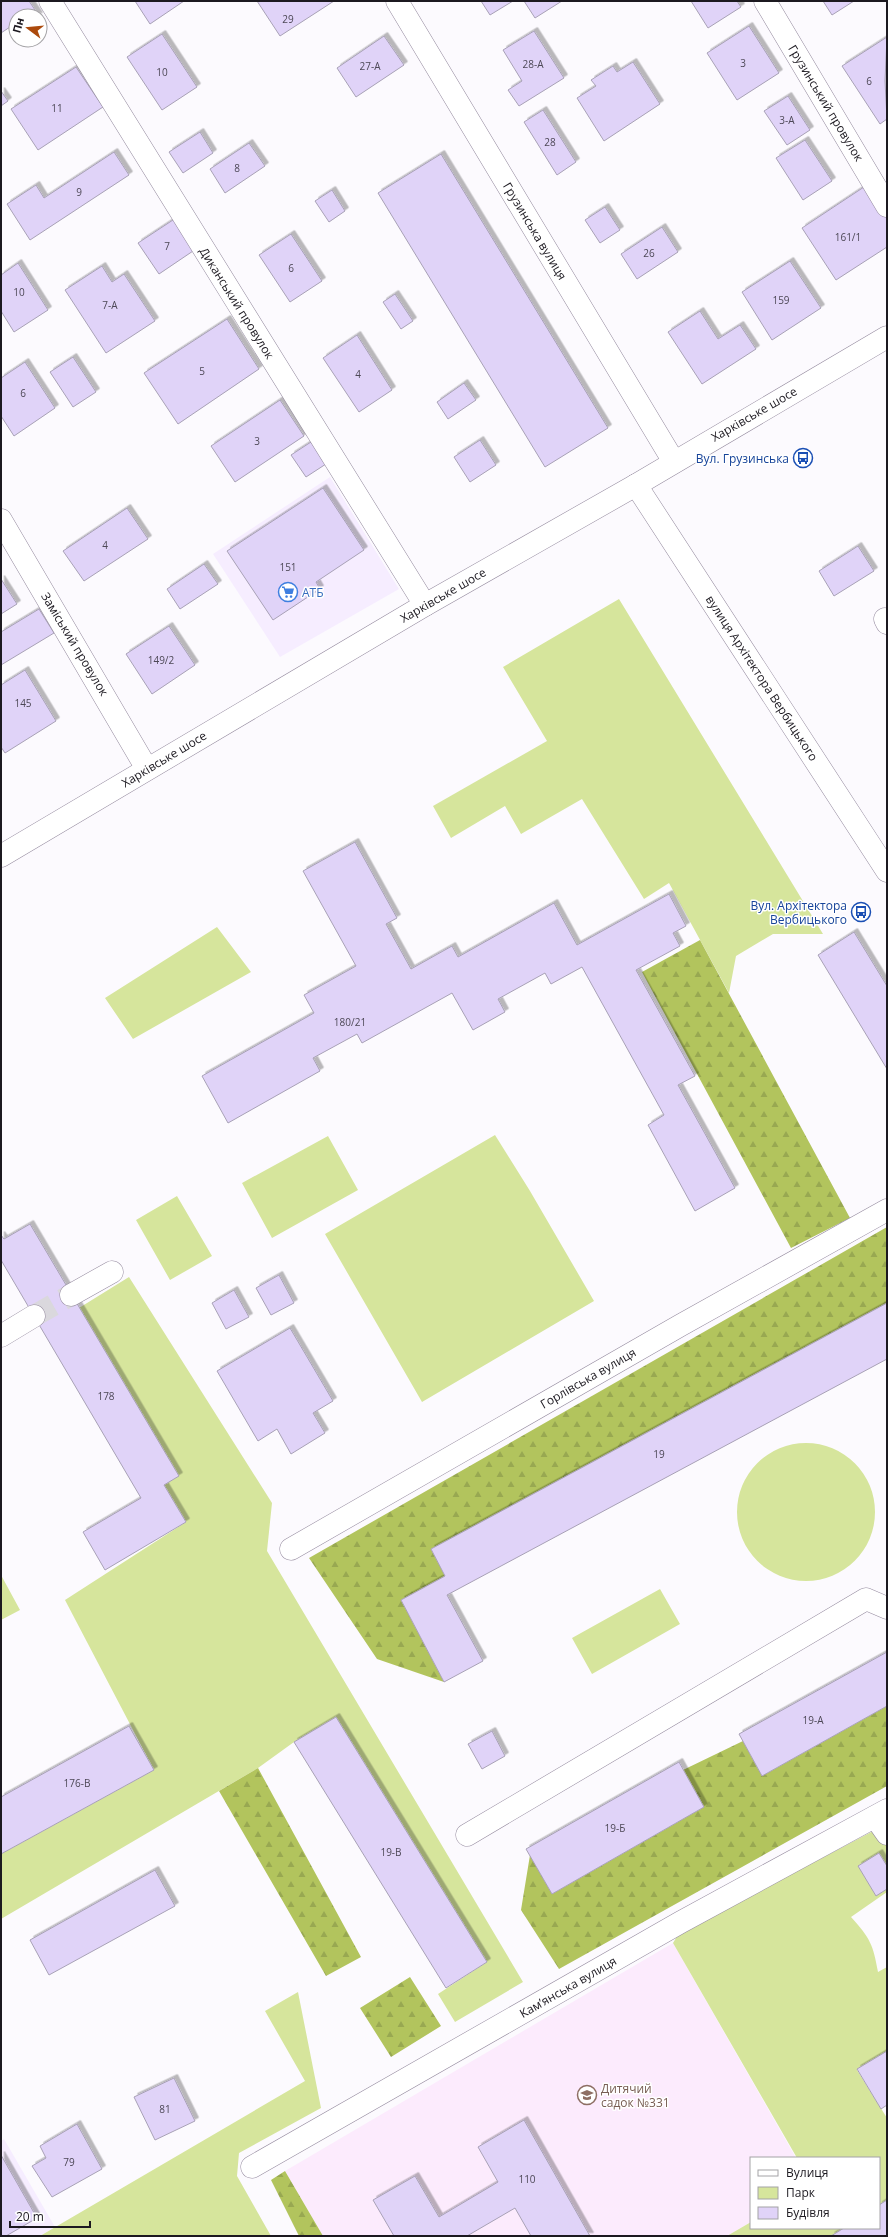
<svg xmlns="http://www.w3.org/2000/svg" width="888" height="2237" font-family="'Open Sans',sans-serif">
	<defs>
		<pattern id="forest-firs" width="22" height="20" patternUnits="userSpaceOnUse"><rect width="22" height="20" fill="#b2c45d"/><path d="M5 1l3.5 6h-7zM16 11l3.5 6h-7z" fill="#98a851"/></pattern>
		<filter id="shadow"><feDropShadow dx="3.5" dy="-3.5" stdDeviation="0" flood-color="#0004"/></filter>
	</defs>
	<rect width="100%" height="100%" fill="#fcfafe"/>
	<path fill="#f6edff" d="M 330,477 L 399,589 L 280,657 L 213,554 Z
		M 4,2139 L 55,2227 L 40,2236 L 1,2236 L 1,2141 Z"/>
	<path fill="#fcebfd" d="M 673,1943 L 796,2158 L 751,2158 L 751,2222 L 727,2236 L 323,2236 L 285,2171 Z"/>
	<path fill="#d6e59c" d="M 619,599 L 823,934 L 773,934 L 736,956 L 729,993 L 669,883 L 644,899 L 582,799 L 521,834 L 505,806 L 451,838 L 433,806 L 547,741 L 503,667 Z
		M 217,927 L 251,972 L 133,1039 L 105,998 Z
		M 495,1135 L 530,1191 L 594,1301 L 422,1402 L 325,1234 Z
		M 328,1136 L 358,1190 L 272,1238 L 242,1183 Z
		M 177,1196 L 212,1256 L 170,1280 L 136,1220 Z
		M 129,1277 L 272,1503 L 267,1551 L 523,1982 L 455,2022 L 438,1994 L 487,1962 L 336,1717 L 294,1742 L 258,1768 L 1,1919 L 1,1854 L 154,1770 L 65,1600 L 186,1522 L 164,1485 L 79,1308 Z
		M737 1512a69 69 0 1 1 138 0a69 69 0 1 1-138 0Z
		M 1,1575 L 20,1610 L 1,1620 Z
		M 660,1589 L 680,1624 L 592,1674 L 572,1638 Z
		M 877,1829 L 887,1842 L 887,1892 L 851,1917 C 870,1938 873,1944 878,1972 L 887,1967 L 887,2051 L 857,2070 L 887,2118 L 887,2200 L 879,2205 L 879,2158 L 797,2158 L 673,1943 L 679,1933 Z
		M 298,1992 L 321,2108 L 239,2153 L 237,2176 L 271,2236 L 40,2236 L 305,2081 L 265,2011 Z
		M 751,2222 L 751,2228 L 844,2228 L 831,2236 L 727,2236 Z"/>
	<path fill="url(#forest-firs)" d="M 700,940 L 850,1218 L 791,1248 L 642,972 Z
		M 887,1227 L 887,1303 L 431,1549 L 445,1576 L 401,1600 L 444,1682 L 377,1659 L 309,1558 Z
		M 887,1706 L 887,1786 L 559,1969 L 521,1910 L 530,1855 L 552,1894 L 704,1807 L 683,1770 L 743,1741 L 762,1776 Z
		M 258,1768 L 361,1957 L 326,1976 L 219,1791 Z
		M 410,1977 L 441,2026 L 391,2057 L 360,2008 Z
		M 285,2171 L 323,2236 L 299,2236 L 271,2180 Z"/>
	<path fill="#e0d3f8" stroke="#a8a1b6" filter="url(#shadow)" d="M 1,1 L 29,1 L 39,16 L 16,16 L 16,37 L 10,27 L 1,33 Z
		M 135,1 L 184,1 L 150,24 Z
		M 257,1 L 334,1 L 280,36 Z
		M 481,1 L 513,1 L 490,15 Z
		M 524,1 L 562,1 L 535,18 Z
		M 691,1 L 737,1 L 741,7 L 708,28 Z
		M 823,1 L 854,1 L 832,15 Z
		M 749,26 L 779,73 L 737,100 L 707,53 Z
		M 534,31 L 564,78 L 519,106 L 508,90 L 522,81 L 503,50 Z
		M 162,34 L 197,87 L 162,110 L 127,57 Z
		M 384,36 L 404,65 L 356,97 L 337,68 Z
		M 887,37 L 885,81 L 887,119 L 880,124 L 842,66 Z
		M 633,62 L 660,104 L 604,141 L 577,98 L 596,86 L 591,80 L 613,66 L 617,72 Z
		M 76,67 L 103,107 L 38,150 L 11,109 Z
		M 1,91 L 8,101 L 1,106 Z
		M 788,96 L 810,130 L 787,145 L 764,111 Z
		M 543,110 L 576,162 L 557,175 L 524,122 Z
		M 200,132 L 213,153 L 183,173 L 169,152 Z
		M 805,140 L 832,181 L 803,200 L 776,158 Z
		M 249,143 L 265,166 L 225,193 L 210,169 Z
		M 114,152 L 129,175 L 30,240 L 7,204 L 36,185 L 44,198 Z
		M 441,154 L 608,428 L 545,467 L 378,193 Z
		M 867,185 L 887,216 L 887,247 L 836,280 L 802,228 Z
		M 332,190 L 345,211 L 329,222 L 315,201 Z
		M 605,207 L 620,230 L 600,243 L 585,220 Z
		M 176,218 L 196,249 L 159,274 L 138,243 Z
		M 662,227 L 678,252 L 637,279 L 621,254 Z
		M 291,234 L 322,281 L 290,302 L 259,255 Z
		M 790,261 L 821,308 L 772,340 L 742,292 Z
		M 18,263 L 48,310 L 14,332 L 1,311 L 1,275 Z
		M 102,266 L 112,282 L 124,274 L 155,321 L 106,353 L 65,290 Z
		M 395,294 L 413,321 L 401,329 L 383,302 Z
		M 700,311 L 718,339 L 740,325 L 756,349 L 702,384 L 668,332 Z
		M 227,319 L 259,369 L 178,424 L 144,373 Z
		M 357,335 L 392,390 L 359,412 L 323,358 Z
		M 73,357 L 96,392 L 73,407 L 50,372 Z
		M 25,362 L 55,408 L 14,436 L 1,416 L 1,378 Z
		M 464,383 L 476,400 L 448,419 L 437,402 Z
		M 280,400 L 304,436 L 235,482 L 211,446 Z
		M 480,440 L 496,465 L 470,482 L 454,457 Z
		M 311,442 L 326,464 L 306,477 L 291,455 Z
		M 323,488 L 364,550 L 316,582 L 320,589 L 273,620 L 227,551 Z
		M 127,508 L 148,539 L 84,581 L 63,551 Z
		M 858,546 L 874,571 L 834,596 L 819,571 Z
		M 204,564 L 218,584 L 180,609 L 167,589 Z
		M 1,579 L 17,604 L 1,614 Z
		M 39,609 L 54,633 L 1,665 L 1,632 Z
		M 169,626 L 195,665 L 152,694 L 126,654 Z
		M 25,670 L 56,721 L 5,753 L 1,747 L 1,685 Z
		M 355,842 L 397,918 L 386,924 L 411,969 L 452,946 L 458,957 L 554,903 L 577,945 L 669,894 L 686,926 L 673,933 L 680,946 L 636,970 L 695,1076 L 678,1085 L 735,1188 L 695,1211 L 648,1125 L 664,1115 L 582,967 L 551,984 L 545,973 L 498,999 L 505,1012 L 473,1030 L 452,993 L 362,1043 L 357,1034 L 313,1058 L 320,1071 L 228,1123 L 202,1076 L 314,1013 L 304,995 L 356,966 L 303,871 Z
		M 854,932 L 887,986 L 887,1069 L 818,955 Z
		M 30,1224 L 179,1476 L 164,1485 L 186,1522 L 105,1570 L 83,1532 L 141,1498 L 1,1260 L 1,1235 L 4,1239 Z
		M 279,1275 L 294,1303 L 271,1315 L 256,1288 Z
		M 234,1290 L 249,1317 L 226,1329 L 212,1303 Z
		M 887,1303 L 887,1359 L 447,1595 L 483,1661 L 444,1682 L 401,1600 L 445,1576 L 431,1549 Z
		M 290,1328 L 333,1401 L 313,1413 L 325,1433 L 291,1454 L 277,1429 L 258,1441 L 217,1371 Z
		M 887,1652 L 887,1706 L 762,1776 L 739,1734 Z
		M 336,1717 L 487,1962 L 446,1988 L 294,1742 Z
		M 129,1726 L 154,1770 L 1,1854 L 1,1797 Z
		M 492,1731 L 505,1756 L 482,1769 L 468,1744 Z
		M 679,1762 L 704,1807 L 552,1894 L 526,1849 Z
		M 879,1853 L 887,1866 L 887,1889 L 876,1896 L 858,1866 Z
		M 155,1870 L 175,1906 L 49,1975 L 30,1940 Z
		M 887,2051 L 887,2105 L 881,2109 L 857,2069 Z
		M 174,2078 L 195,2121 L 155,2140 L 134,2097 Z
		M 524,2120 L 590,2236 L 531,2236 L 515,2208 L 467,2236 L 394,2236 L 373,2200 L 415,2176 L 439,2217 L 498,2182 L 478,2147 Z
		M 77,2124 L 102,2169 L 52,2197 L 32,2166 L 46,2158 L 40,2146 Z
		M 1,2155 L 37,2218 L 6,2236 L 1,2236 Z
		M 887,2200 L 887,2236 L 831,2236 L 844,2228 L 879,2228 L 879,2205 Z"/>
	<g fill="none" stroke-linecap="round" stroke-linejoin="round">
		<path stroke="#dad8dd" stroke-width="22" stroke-dasharray="22 11" stroke-linecap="butt" d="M 34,1316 L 71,1295"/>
		<defs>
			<path id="minor" d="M 50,1 L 425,605
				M 397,1 L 674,462
				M 765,1 L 887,206
				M 636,485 L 887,871
				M 1,520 L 147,769
				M 885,619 L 887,623
				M 71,1295 L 112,1272
				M 1,1336 L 34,1316
				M 291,1549 L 681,1325 L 887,1210
				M 875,1817 L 887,1834
				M 467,1835 L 866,1599 L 887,1608
				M 252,2167 L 681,1922 L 887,1810"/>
			<path id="major" d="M 1,856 L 425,605 L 636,485 L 887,337"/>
		</defs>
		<use href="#minor" stroke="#958b9f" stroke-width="23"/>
		<use href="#major" stroke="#958b9f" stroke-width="23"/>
		<use href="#minor" stroke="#fff" stroke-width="22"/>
		<use href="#major" stroke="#fff" stroke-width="22"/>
	</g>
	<defs>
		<symbol id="bus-ring" viewBox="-11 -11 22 22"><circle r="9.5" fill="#fff" stroke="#1a4fb4" stroke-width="1.5"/><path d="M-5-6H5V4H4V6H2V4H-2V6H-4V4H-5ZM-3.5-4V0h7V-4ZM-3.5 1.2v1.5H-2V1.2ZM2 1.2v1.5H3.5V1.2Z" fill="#1a4fb4"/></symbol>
		<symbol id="supermarket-ring" viewBox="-11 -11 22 22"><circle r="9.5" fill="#fff" stroke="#3f7fe0" stroke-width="1.5"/><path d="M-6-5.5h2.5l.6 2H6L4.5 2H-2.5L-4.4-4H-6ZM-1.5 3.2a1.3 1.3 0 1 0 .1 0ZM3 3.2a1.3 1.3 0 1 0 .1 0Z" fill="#3f7fe0"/></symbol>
		<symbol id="school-ring" viewBox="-11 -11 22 22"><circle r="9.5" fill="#fff" stroke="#8d6e63" stroke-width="1.5"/><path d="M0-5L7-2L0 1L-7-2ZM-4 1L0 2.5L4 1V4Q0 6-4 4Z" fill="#8d6e63"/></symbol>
	</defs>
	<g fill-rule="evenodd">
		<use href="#bus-ring" x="792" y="447" width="22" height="22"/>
		<use href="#supermarket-ring" x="277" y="581" width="22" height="22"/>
		<use href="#bus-ring" x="850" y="901" width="22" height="22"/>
		<use href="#school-ring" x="576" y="2084" width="22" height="22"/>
	</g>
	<g text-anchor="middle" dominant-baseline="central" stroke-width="3" stroke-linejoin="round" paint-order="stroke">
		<g font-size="10" fill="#4d4856">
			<text x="288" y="19">29</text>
			<text x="743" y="63">3</text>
			<text x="533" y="64">28-А</text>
			<text x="370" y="66">27-А</text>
			<text x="162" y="72">10</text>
			<text x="869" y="81">6</text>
			<text x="57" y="108">11</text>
			<text x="787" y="120">3-А</text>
			<text x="550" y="142">28</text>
			<text x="237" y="168">8</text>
			<text x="79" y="192">9</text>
			<text x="848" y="237">161/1</text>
			<text x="167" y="246">7</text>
			<text x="649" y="253">26</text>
			<text x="291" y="268">6</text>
			<text x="19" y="292">10</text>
			<text x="781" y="300">159</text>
			<text x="110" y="305">7-А</text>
			<text x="202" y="371">5</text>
			<text x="358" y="374">4</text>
			<text x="23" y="393">6</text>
			<text x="257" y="441">3</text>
			<text x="105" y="545">4</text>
			<text x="288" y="567">151</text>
			<text x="161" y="660">149/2</text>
			<text x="23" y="703">145</text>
			<text x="350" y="1022">180/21</text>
			<text x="106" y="1396">178</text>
			<text x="659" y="1454">19</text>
			<text x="813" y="1720">19-А</text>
			<text x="77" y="1783">176-В</text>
			<text x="615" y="1828">19-Б</text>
			<text x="391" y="1852">19-В</text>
			<text x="165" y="2109">81</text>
			<text x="69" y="2162">79</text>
			<text x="527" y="2179">110</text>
		</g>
		<g font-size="12" fill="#1c1920" stroke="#fff">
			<text transform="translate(826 103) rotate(59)">Грузинський провулок</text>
			<text transform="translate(535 231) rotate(59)">Грузинська вулиця</text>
			<text transform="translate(237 303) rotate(58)">Диканський провулок</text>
			<text transform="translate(754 414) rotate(-30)">Харківське шосе</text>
			<text transform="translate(443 595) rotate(-30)">Харківське шосе</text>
			<text transform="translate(75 644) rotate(59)">Заміський провулок</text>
			<text transform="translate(762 678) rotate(57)">вулиця Архітектора Вербицького</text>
			<text transform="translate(164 759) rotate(-31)">Харківське шосе</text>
			<text transform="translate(588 1378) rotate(-30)">Горлівська вулиця</text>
			<text transform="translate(568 1987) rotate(-30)">Камʼянська вулиця</text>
		</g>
		<g font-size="12" fill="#164399" stroke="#fff" text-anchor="end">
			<text x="789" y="458">Вул. Грузинська</text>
			<text x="847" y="905">Вул. Архітектора<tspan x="847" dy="14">Вербицького</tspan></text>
		</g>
		<g font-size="12" fill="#366cbe" stroke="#fff" text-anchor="start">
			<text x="302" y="592">АТБ</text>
		</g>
		<g font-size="12" fill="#785e54" stroke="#fff" text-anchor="start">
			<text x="601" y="2088">Дитячий<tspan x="601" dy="14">садок №331</tspan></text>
		</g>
	</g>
	<rect width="888" height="2237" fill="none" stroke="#1c1920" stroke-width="4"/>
	<rect x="750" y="2157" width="130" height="72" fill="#ffffff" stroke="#a4a3a6"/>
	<rect x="758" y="2170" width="20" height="6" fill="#ffffff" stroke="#a4a3a6"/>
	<text x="786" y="2177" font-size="12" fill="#1c1920">Вулиця</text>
	<rect x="758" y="2187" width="20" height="12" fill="#d6e59c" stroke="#a4a3a6"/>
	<text x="786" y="2197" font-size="12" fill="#1c1920">Парк</text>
	<rect x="758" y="2207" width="20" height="12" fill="#e0d3f8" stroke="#a4a3a6"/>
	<text x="786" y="2217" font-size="12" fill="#1c1920">Будівля</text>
	<g transform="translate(28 28) rotate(286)"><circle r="19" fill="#ffffff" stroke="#a4a3a6"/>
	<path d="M0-3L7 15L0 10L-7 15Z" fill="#ac4a0c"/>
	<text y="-6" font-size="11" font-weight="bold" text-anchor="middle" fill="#1c1920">Пн</text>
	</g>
	<path d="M10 2221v6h80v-6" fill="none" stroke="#1c1920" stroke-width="2"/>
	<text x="16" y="2221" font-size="12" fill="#1c1920" stroke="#ffffff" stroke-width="3" paint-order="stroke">20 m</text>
</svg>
